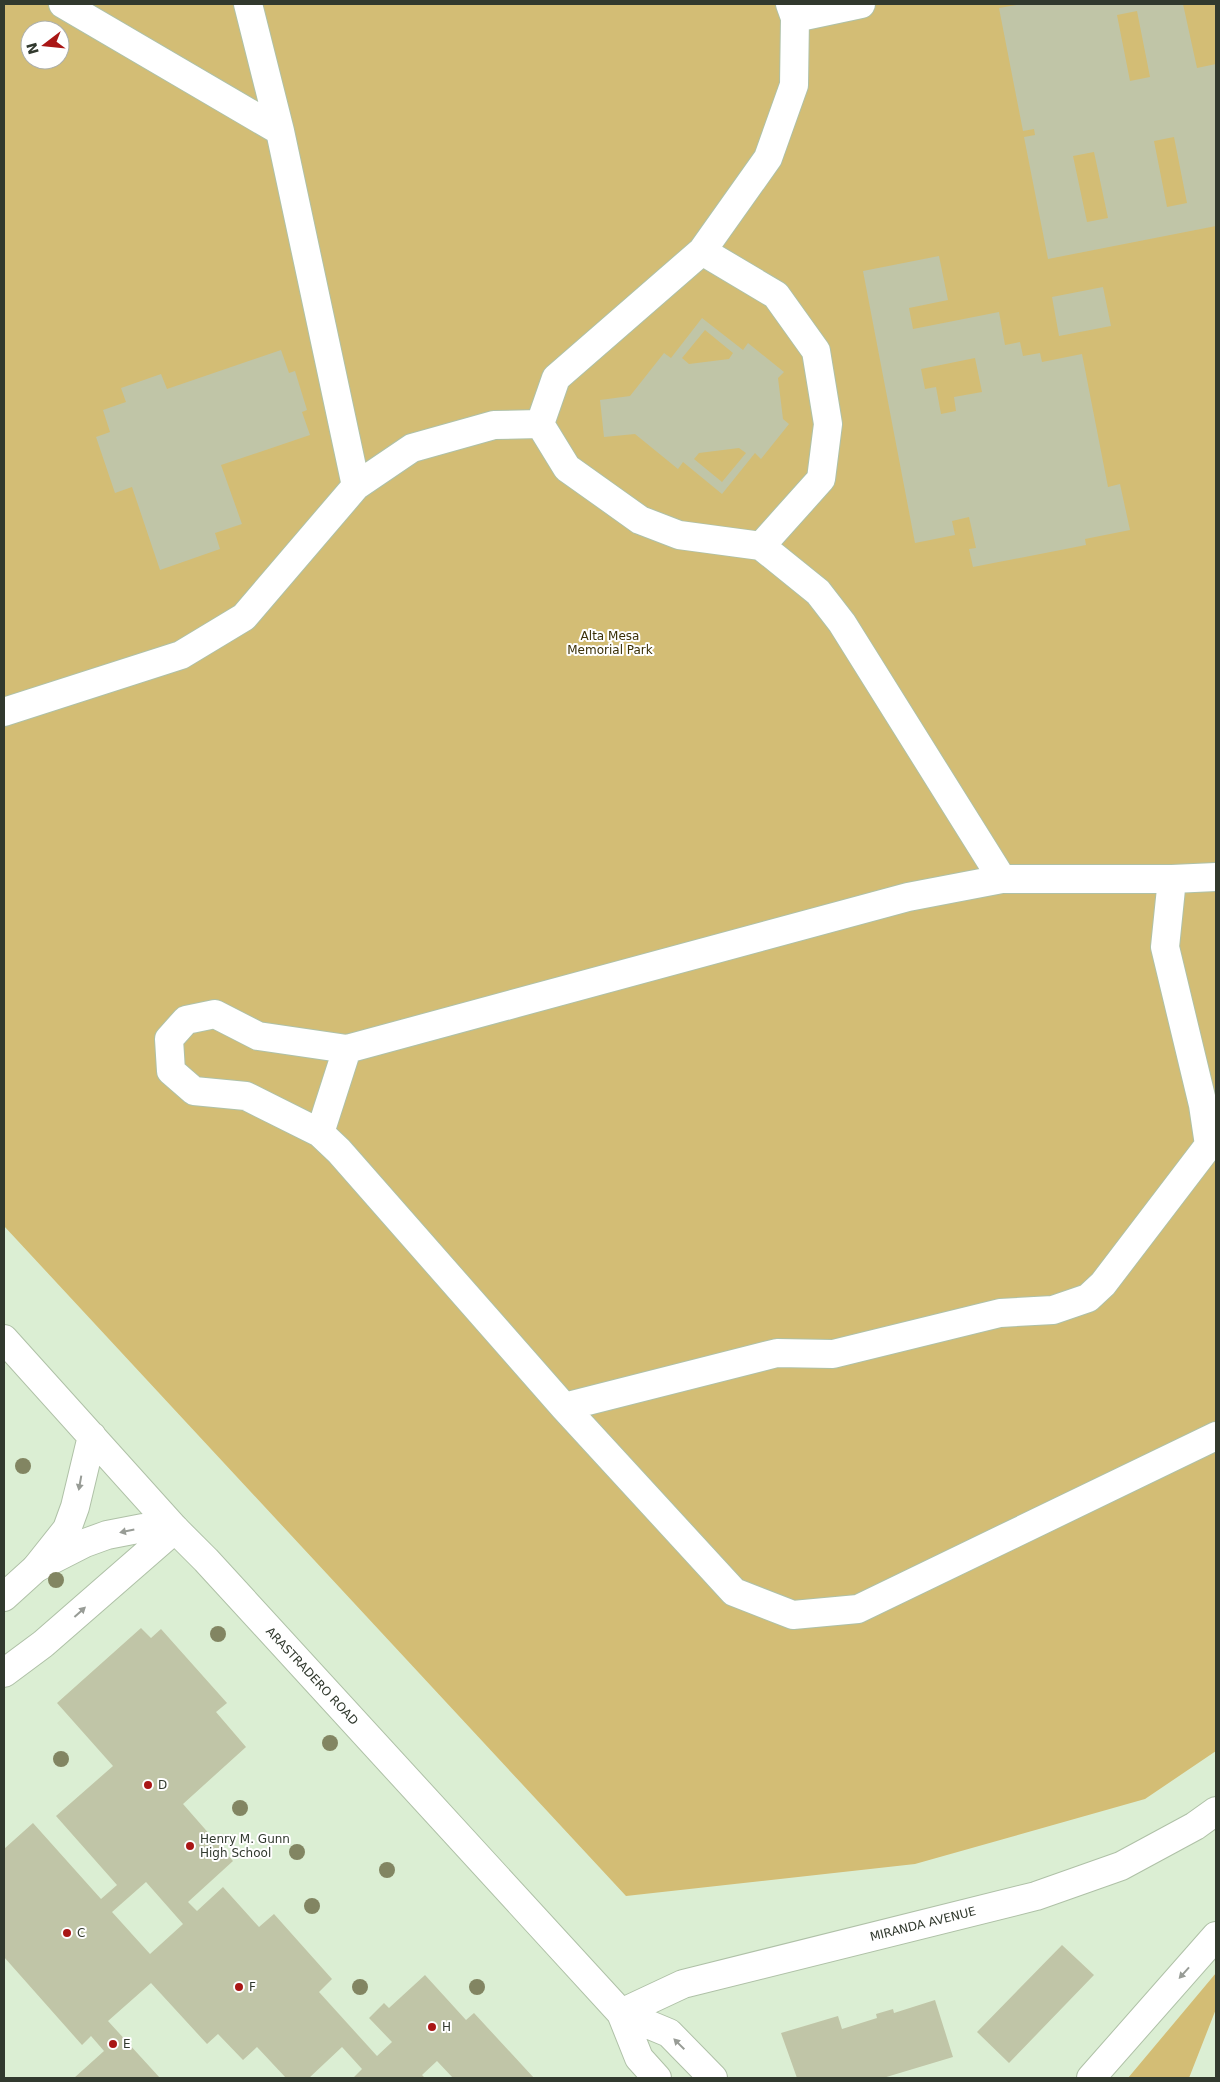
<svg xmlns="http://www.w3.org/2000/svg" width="1220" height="2082" font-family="'DejaVu Sans',sans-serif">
	<rect width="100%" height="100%" fill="#dbeed3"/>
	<path fill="#d3bd75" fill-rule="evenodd" d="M 4,4 L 1216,4 L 1216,1751 L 1145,1799 L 915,1864 L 626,1896 L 4,1226 ZM 30,30 L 60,30 L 60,60 L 30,60 Z
		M 1216,1973 L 1216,2009 L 1189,2078 L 1128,2078 Z"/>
	<path fill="#c0c5a7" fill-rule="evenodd" d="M 1023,4 L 1183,4 L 1197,68 L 1216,64 L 1216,226 L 1048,259 L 1024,137 L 1035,135 L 1034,129 L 1023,131 L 999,8 ZM 1137,11 L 1150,77 L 1130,81 L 1117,15 ZM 1174,137 L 1187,203 L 1167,207 L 1154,141 ZM 1094,152 L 1108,218 L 1087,222 L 1073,156 Z
		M 939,256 L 948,300 L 909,308 L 913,329 L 999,312 L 1005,345 L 1020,342 L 1023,356 L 1040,353 L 1042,362 L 1082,354 L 1108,487 L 1120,484 L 1130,530 L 1085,539 L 1086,545 L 973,567 L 969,549 L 976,548 L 969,517 L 952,521 L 955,535 L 915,543 L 863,271 ZM 975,358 L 982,392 L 954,397 L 956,411 L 941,414 L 936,387 L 925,389 L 921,369 Z
		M 1103,287 L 1111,326 L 1059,336 L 1052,297 Z
		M 702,318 L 743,350 L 748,343 L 784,372 L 778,378 L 783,419 L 789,424 L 761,459 L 755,453 L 722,494 L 683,462 L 678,469 L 635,434 L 604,437 L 600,400 L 630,396 L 664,353 L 671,358 ZM 705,330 L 733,353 L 729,359 L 689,364 L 682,358 ZM 739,448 L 746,453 L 722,482 L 694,459 L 699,453 Z
		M 281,350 L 289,373 L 295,371 L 307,410 L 302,412 L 310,435 L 221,465 L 242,524 L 215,533 L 220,549 L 160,570 L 132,487 L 115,493 L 96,437 L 110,432 L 103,410 L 126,402 L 121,388 L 161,374 L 167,389 Z
		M 141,1628 L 151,1638 L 161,1629 L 227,1703 L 216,1712 L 246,1747 L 183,1804 L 233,1861 L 188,1902 L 197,1911 L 223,1887 L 259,1927 L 274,1914 L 332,1979 L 319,1992 L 377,2056 L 392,2042 L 369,2018 L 384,2003 L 389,2008 L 425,1975 L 466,2020 L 474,2013 L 534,2078 L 453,2078 L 437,2061 L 422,2075 L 425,2078 L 353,2078 L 362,2069 L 342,2047 L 309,2078 L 286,2078 L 257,2047 L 243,2060 L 218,2034 L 207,2044 L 151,1983 L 108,2021 L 160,2078 L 74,2078 L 104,2051 L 91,2036 L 82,2045 L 4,1957 L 4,1849 L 33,1823 L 101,1899 L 117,1885 L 56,1816 L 113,1766 L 57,1703 ZM 146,1882 L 183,1924 L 150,1954 L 112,1912 Z
		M 1062,1945 L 1094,1975 L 1009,2063 L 977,2032 Z
		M 935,2000 L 953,2057 L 883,2078 L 797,2078 L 781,2033 L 838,2016 L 842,2029 L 877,2018 L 876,2014 L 893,2009 L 894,2013 Z"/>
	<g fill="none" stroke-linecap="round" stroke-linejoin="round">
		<defs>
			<path id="minor" d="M 63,4 L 280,131
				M 248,4 L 280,131 L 356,486
				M 795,18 L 861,4
				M 702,251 L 768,158 L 794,85 L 795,18 L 790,4
				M 540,424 L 556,378 L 702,251 L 776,295 L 816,351 L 828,424 L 821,479 L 761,546
				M 4,712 L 181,655 L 244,617 L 356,486 L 412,448 L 494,425 L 540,424 L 567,468 L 640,520 L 679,535 L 761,546 L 818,592 L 842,623 L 1002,879 L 908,897 L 347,1049 L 320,1133 L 339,1151 L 564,1407 L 734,1592 L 793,1615 L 858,1609 L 1216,1436
				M 1002,879 L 1172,879 L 1216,877
				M 320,1133 L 246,1096 L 194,1091 L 171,1071 L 169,1039 L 186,1020 L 215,1014 L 258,1036 L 347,1049
				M 564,1407 L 777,1353 L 833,1354 L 1000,1313 L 1053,1310 L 1088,1298 L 1103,1284 L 1209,1145 L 1203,1105 L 1165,947 L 1172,879
				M 4,1597 L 36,1568 L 85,1543 L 107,1535 L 143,1528 L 175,1529
				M 4,1673 L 43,1644 L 175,1529
				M 621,2013 L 683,1984 L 1036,1896 L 1121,1866 L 1195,1826 L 1216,1811"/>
			<path id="major" d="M 4,1339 L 175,1529 L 206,1560 L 621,2013 L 639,2058 L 657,2078
				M 36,1568 L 67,1529 L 75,1507 L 92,1436
				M 621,2013 L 669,2033 L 713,2078"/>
			<path id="highway" d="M 1091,2078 L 1216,1936"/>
		</defs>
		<use href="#minor" stroke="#afc1a7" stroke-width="30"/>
		<use href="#major" stroke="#afc1a7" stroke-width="30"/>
		<use href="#highway" stroke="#afc1a7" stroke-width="30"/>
		<use href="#minor" stroke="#fff" stroke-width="28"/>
		<use href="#major" stroke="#fff" stroke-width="28"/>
		<use href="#highway" stroke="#fff" stroke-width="28"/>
	</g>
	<g fill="#828562">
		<circle cx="23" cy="1466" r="8"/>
		<circle cx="56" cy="1580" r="8"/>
		<circle cx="218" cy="1634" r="8"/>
		<circle cx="330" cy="1743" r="8"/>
		<circle cx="61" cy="1759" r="8"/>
		<circle cx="240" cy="1808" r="8"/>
		<circle cx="297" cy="1852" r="8"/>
		<circle cx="387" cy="1870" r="8"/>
		<circle cx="312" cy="1906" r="8"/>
		<circle cx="360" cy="1987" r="8"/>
		<circle cx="477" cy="1987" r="8"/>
	</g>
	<defs><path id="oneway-solid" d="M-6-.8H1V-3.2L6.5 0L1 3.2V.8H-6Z" transform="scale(1.25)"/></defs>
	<g fill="#989c96">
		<use href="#oneway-solid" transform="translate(80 1483) rotate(100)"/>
		<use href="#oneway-solid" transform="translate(127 1531) rotate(168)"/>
		<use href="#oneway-solid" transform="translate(80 1612) rotate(-42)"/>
		<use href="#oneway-solid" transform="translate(1184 1973) rotate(132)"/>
		<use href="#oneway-solid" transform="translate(679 2044) rotate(-135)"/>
	</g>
	<g fill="#a91615" stroke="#fff" stroke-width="2">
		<circle cx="148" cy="1785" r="5"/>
		<circle cx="190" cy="1846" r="5"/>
		<circle cx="67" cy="1933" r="5"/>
		<circle cx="239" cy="1987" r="5"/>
		<circle cx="432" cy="2027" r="5"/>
		<circle cx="113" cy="2044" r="5"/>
	</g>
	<g text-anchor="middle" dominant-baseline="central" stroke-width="4" stroke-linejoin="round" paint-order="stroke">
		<g font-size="12" fill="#3a2f06" stroke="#fff">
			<text x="610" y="636">Alta Mesa<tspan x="610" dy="14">Memorial Park</tspan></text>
		</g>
		<g font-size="12" fill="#31392e" stroke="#fff">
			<text transform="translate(312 1676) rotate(47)">ARASTRADERO ROAD</text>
			<text transform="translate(923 1924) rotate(-14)">MIRANDA AVENUE</text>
		</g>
		<g font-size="12" fill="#31392e" stroke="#fff" text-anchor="start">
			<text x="158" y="1785">D</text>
			<text x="200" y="1839">Henry M. Gunn<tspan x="200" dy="14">High School</tspan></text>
			<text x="77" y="1933">C</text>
			<text x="249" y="1987">F</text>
			<text x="442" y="2027">H</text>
			<text x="123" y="2044">E</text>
		</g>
	</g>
	<rect width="1220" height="2082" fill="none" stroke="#31392e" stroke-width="10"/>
	<g transform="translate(45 45) rotate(254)"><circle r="24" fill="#ffffff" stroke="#adb0ab"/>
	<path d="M0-4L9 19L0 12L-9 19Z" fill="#a91615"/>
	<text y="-8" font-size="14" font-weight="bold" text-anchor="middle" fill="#31392e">N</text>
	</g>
</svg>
